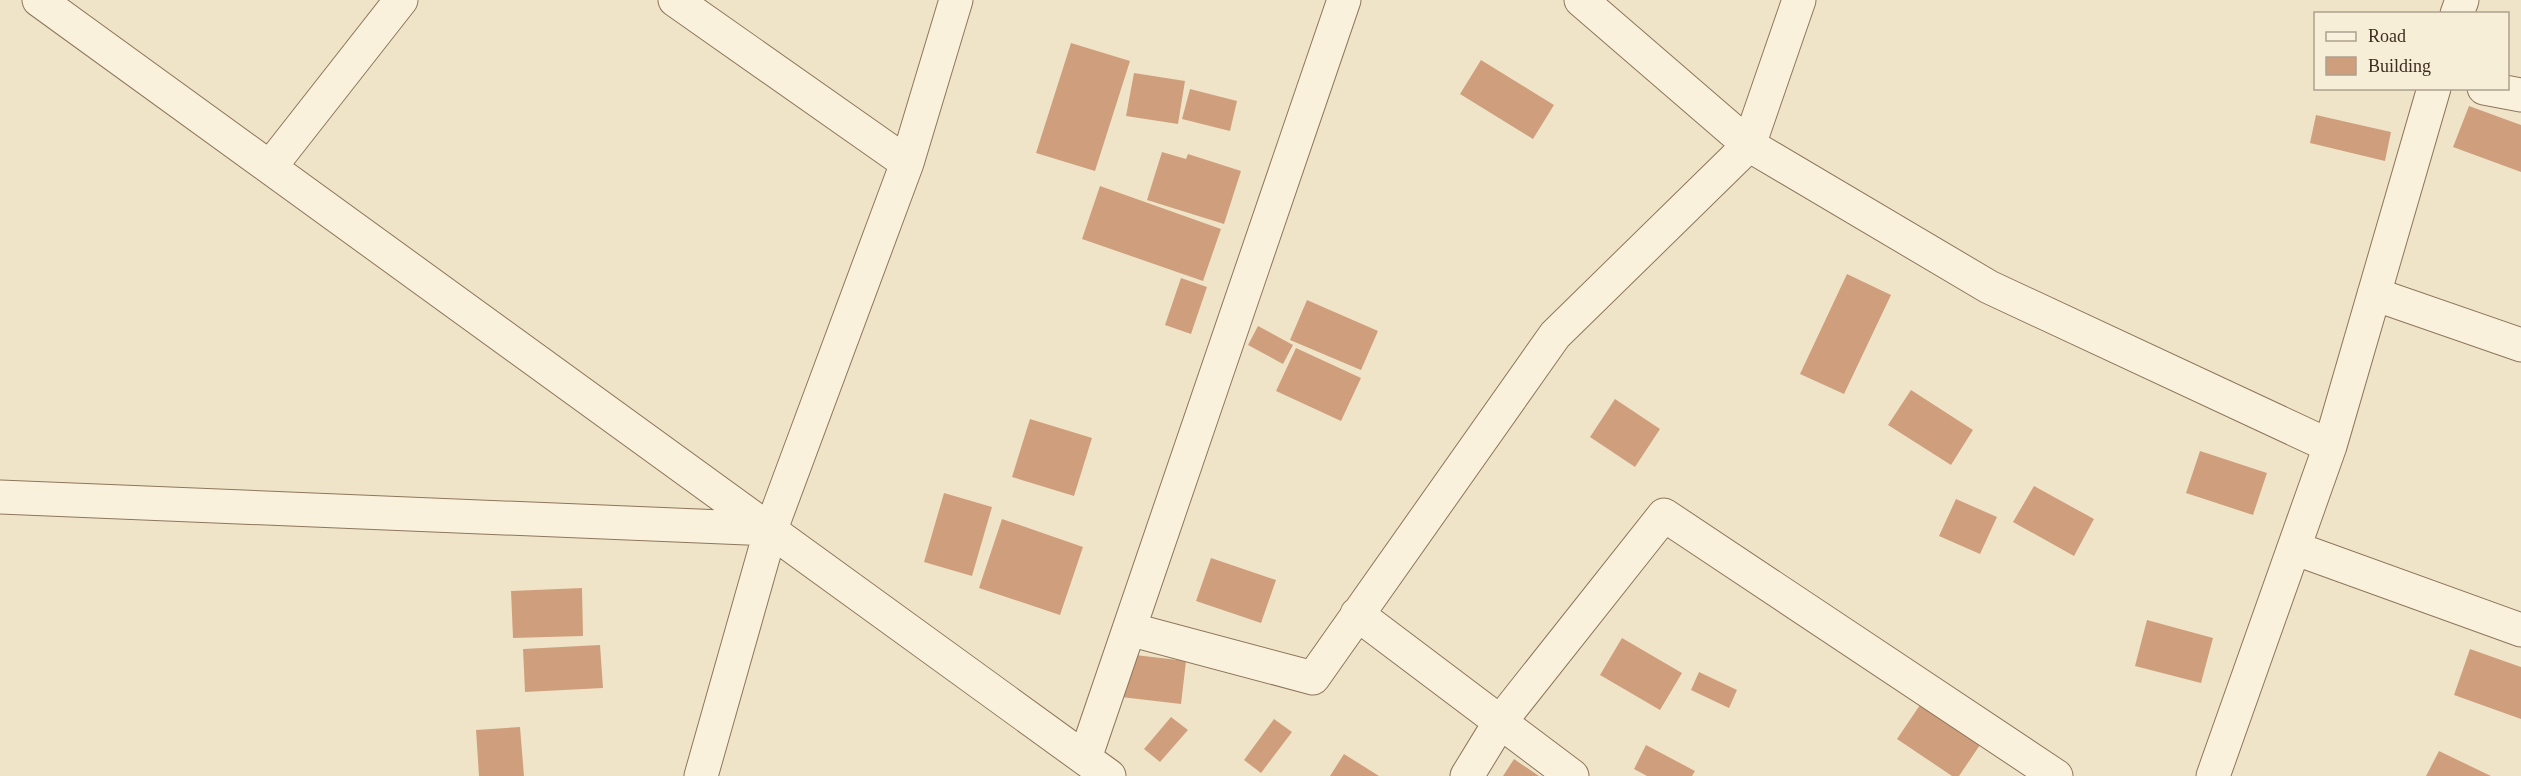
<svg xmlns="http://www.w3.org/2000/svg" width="2521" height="776" font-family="'Times New Roman',serif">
	<rect width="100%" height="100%" fill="#f0e4c8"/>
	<path fill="#cf9f7d" d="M 1071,43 L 1130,61 L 1095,171 L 1036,153 Z
		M 1481,60 L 1554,105 L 1533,139 L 1460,94 Z
		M 1134,73 L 1185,81 L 1178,124 L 1126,116 Z
		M 1190,89 L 1237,101 L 1230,131 L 1182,119 Z
		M 2469,106 L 2521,125 L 2521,172 L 2453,147 Z
		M 2316,115 L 2391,132 L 2385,161 L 2310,143 Z
		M 1162,152 L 1186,159 L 1188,154 L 1241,171 L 1224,224 L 1147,200 Z
		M 1100,186 L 1221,229 L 1203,281 L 1082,239 Z
		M 1847,274 L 1891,295 L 1844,394 L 1800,374 Z
		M 1181,278 L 1207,287 L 1191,334 L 1165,325 Z
		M 1307,300 L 1378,331 L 1361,370 L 1290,340 Z
		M 1258,326 L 1293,345 L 1283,364 L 1248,345 Z
		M 1296,348 L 1361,378 L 1341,421 L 1276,391 Z
		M 1911,390 L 1973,430 L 1951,465 L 1888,425 Z
		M 1615,399 L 1660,429 L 1635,467 L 1590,437 Z
		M 1030,419 L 1092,438 L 1074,496 L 1012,477 Z
		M 2200,451 L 2267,473 L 2253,515 L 2186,493 Z
		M 2034,486 L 2094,519 L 2074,556 L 2013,522 Z
		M 944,493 L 992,507 L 972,576 L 924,562 Z
		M 1956,499 L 1997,517 L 1980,554 L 1939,536 Z
		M 1002,519 L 1083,547 L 1060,615 L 979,588 Z
		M 1211,558 L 1276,580 L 1261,623 L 1196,601 Z
		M 582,588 L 583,636 L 513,638 L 511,591 Z
		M 2147,620 L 2213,638 L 2201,683 L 2135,666 Z
		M 1622,638 L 1682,673 L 1660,710 L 1600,675 Z
		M 600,645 L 603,688 L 525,692 L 523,649 Z
		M 2470,649 L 2521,667 L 2521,719 L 2454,695 Z
		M 1127,654 L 1186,661 L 1181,704 L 1121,697 Z
		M 1699,672 L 1737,690 L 1729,708 L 1691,690 Z
		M 1922,702 L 1982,742 L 1959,776 L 1952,776 L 1897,739 Z
		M 1171,717 L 1188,730 L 1160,762 L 1144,749 Z
		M 1274,719 L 1292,732 L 1261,773 L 1244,760 Z
		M 520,727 L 524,776 L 479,776 L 476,730 Z
		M 1646,745 L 1695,771 L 1692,776 L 1647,776 L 1634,769 Z
		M 2439,751 L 2491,776 L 2426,776 Z
		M 1344,754 L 1379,776 L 1330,776 Z
		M 1514,759 L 1539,776 L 1503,776 Z"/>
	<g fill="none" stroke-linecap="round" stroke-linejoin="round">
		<defs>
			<path id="minor" d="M 39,0 L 1109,776
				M 675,0 L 907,163
				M 1581,0 L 1749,145 L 1989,287 L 2330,446
				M 2457,14 L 2462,0
				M 2484,88 L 2521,95
				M 270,167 L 401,0
				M 2374,294 L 2521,345
				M 0,497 L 771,529
				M 2294,548 L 2521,630
				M 1357,614 L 1572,776
				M 1129,629 L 1313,678 L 1555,335 L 1749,145 L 1799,0
				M 1085,758 L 1344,0
				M 701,776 L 771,529 L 907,163 L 956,0
				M 1467,776 L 1500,722 L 1664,515 L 2056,776
				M 2213,776 L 2330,446 L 2434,88"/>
		</defs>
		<use href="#minor" stroke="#8d765c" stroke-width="35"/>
		<use href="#minor" stroke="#faf1dc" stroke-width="33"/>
	</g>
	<rect x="2314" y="12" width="195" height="78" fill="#f7eed8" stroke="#ada18e" stroke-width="1.5"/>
	<rect x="2326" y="32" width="30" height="9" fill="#faf1dc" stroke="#ada18e" stroke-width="1.5"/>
	<text x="2368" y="42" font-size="18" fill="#3d2e20">Road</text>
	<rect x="2326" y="57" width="30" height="18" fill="#cf9f7d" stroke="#ada18e" stroke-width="1.5"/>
	<text x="2368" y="72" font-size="18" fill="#3d2e20">Building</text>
</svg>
